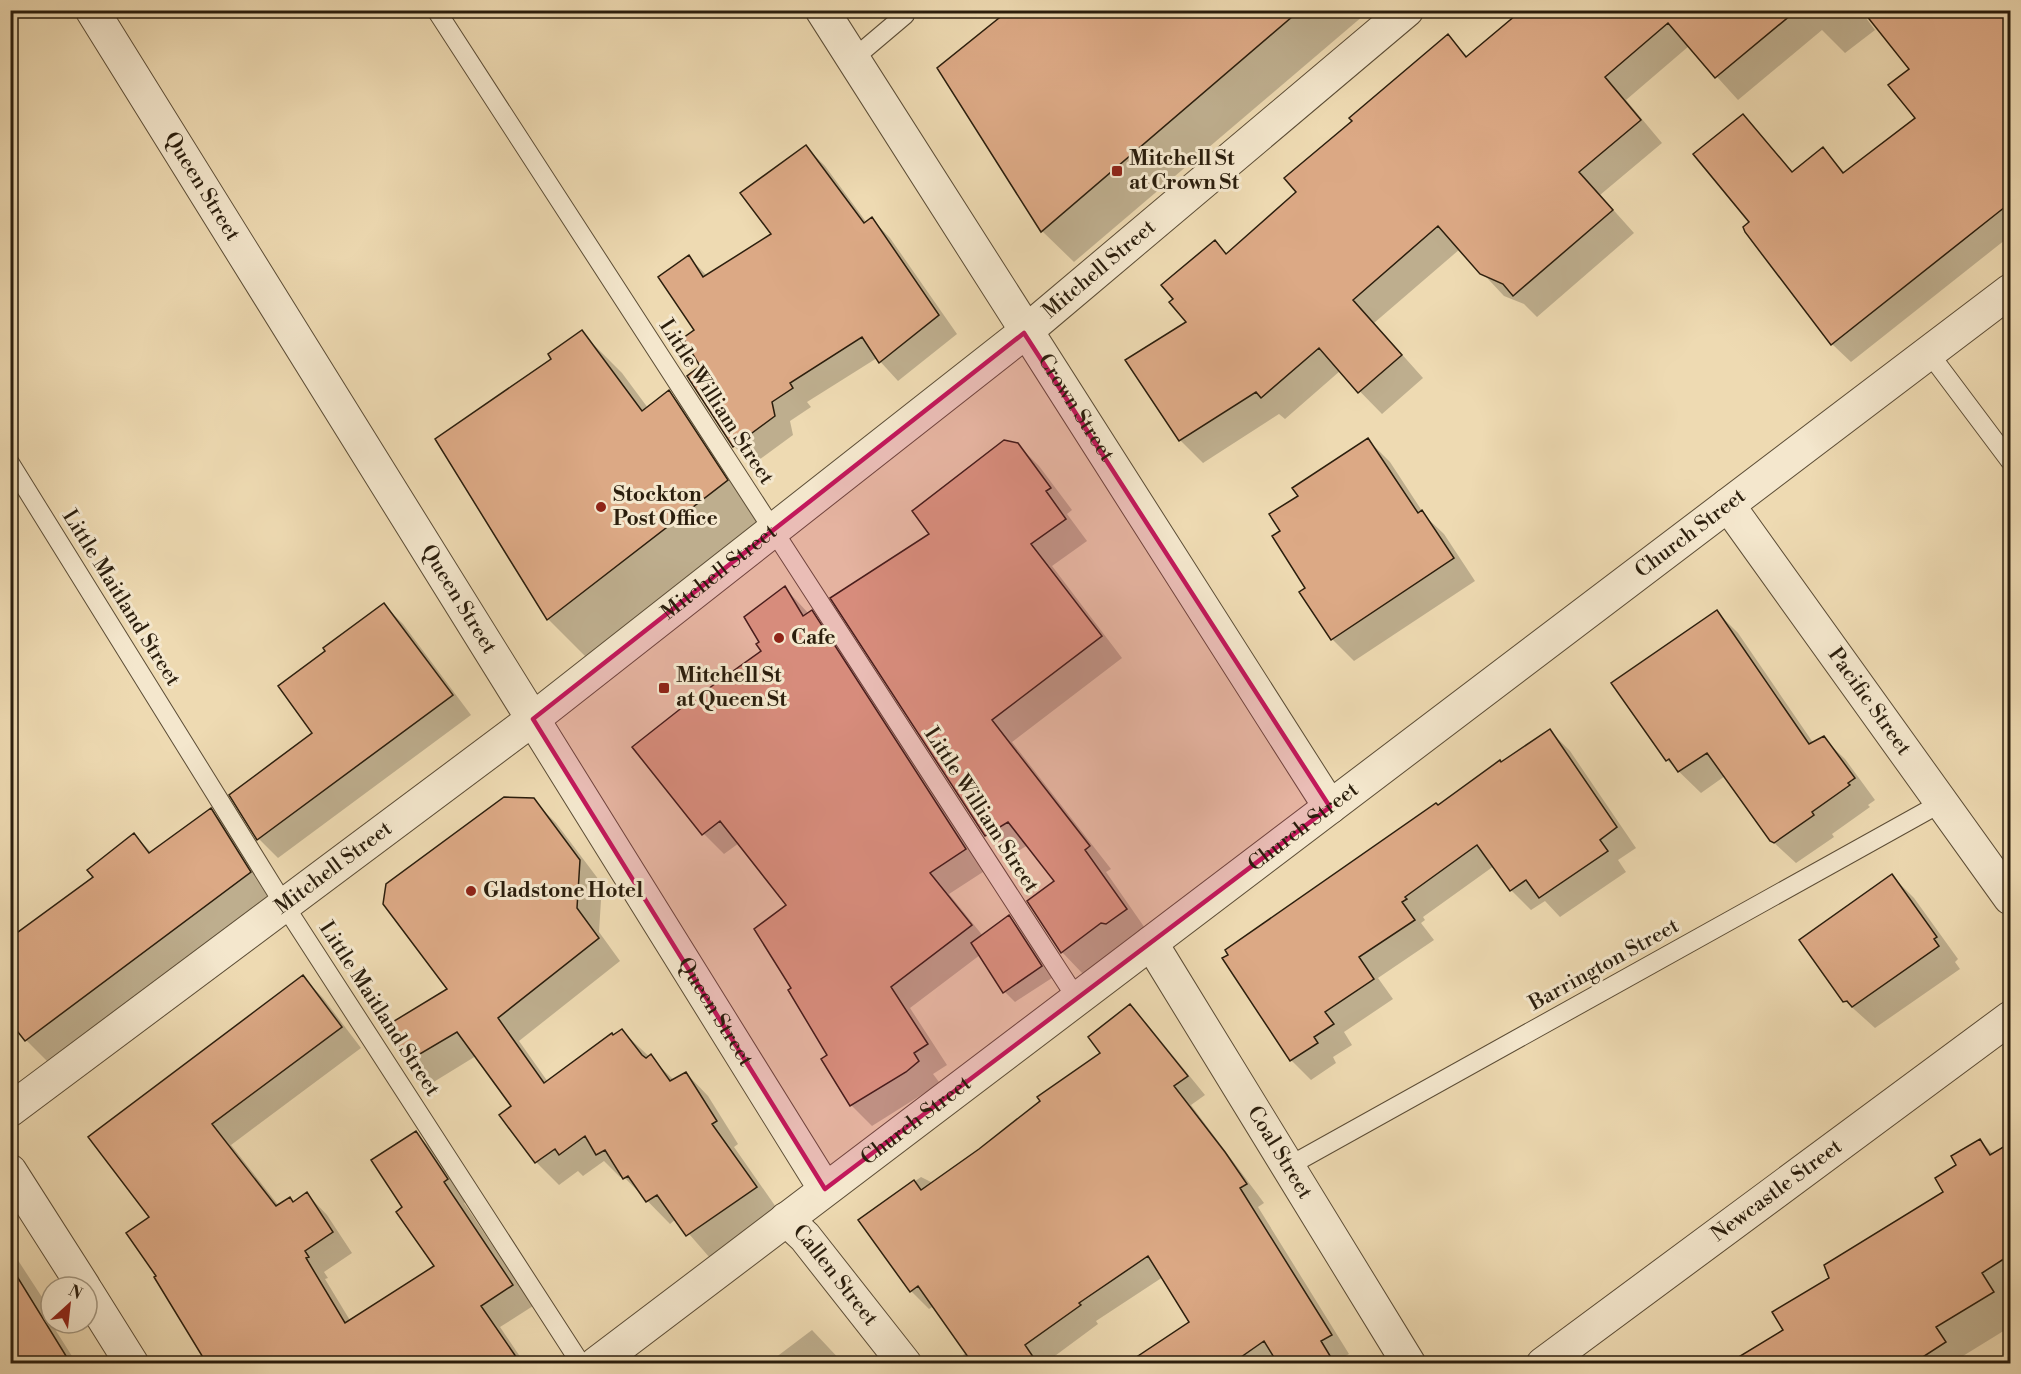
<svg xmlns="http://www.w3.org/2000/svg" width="2021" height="1374" font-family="'Libre Bodoni',serif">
	<rect width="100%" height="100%" fill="#eedab2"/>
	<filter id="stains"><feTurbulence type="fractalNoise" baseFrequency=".00333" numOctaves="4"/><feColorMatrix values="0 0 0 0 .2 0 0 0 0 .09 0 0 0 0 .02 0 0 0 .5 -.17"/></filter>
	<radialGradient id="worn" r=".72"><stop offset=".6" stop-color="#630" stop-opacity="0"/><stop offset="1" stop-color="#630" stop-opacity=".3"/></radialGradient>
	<path fill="#0003" d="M 1012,10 L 1370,10 L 1074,262 L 1042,231 Z
		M 1535,10 L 1860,10 L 1875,30 L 1845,53 L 1822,30 L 1738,100 L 1689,46 L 1626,100 L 1662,143 L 1600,195 L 1634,233 L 1537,317 L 1524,304 L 1504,296 L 1460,249 L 1374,323 L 1423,378 L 1382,414 L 1340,371 L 1285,419 L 1279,414 L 1203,463 L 1180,440 L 1161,414 L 1128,360 L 1188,322 L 1215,242 L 1227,255 L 1298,192 L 1354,122 L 1448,36 L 1468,57 Z
		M 1864,10 L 2010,10 L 2010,159 L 1983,180 L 2010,215 L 2010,236 L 1851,362 L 1832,344 L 1751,222 L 1743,116 L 1793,173 L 1823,149 L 1845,173 L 1917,118 L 1912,69 Z
		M 806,147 L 825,166 L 867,223 L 872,219 L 890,238 L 957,334 L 898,381 L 877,358 L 807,402 L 811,407 L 790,421 L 793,435 L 752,465 L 734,446 L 702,366 L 689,257 L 707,276 L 773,234 Z
		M 581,332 L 622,373 L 648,408 L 669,392 L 709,433 L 767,522 L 589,660 L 548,619 L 554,359 Z
		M 1368,440 L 1390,462 L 1426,517 L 1444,534 L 1475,581 L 1354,661 L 1332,639 L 1282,532 L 1300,496 Z
		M 1017,444 L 1039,466 L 1072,510 L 1067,514 L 1087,541 L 1052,566 L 1122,658 L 1012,742 L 1111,869 L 1106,872 L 1147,931 L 1083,974 L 1062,952 L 1056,881 L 1028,845 L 1008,857 L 986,835 L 931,535 Z
		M 785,588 L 809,614 L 811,612 L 832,633 L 986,870 L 949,894 L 983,936 L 1009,917 L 1019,927 L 1052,978 L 1015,1002 L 1005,992 L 980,955 L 910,1008 L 947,1065 L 933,1074 L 939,1082 L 926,1092 L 872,1126 L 851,1105 L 823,1059 L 829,1055 L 793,988 L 763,922 L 788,906 L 739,843 L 724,854 L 704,834 L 763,652 L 761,642 Z
		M 384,605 L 403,624 L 471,715 L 278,858 L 259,839 L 231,795 L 314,733 L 327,651 Z
		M 1717,612 L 1738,633 L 1814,744 L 1823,738 L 1845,759 L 1875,800 L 1868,805 L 1870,807 L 1832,834 L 1834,837 L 1796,863 L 1771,840 L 1725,776 L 1701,793 L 1667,760 Z
		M 1550,731 L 1570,751 L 1636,848 L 1618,860 L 1626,872 L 1560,917 L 1545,901 L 1531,910 L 1511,890 L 1494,866 L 1423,917 L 1425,920 L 1421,923 L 1434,940 L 1378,978 L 1393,999 L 1344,1032 L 1352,1045 L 1333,1057 L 1336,1063 L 1311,1080 L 1291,1060 L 1438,806 Z
		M 533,800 L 556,823 L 602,884 L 599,932 L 620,961 L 519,1041 L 548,1082 L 622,1031 L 674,1080 L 686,1073 L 708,1096 L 738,1144 L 734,1147 L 778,1210 L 710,1258 L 676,1219 L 670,1224 L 622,1175 L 620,1177 L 604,1161 L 583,1176 L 578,1171 L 559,1185 L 536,1162 L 501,1115 L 513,1106 L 476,1056 L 432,1083 L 410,1061 L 388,1027 L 449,989 Z
		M 211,810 L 243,842 L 282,904 L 58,1072 L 26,1040 L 95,877 L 134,835 L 152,853 Z
		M 1892,876 L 1914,898 L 1958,959 L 1955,962 L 1960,969 L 1875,1028 L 1845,1001 Z
		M 303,977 L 323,998 L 361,1048 L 231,1145 L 279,1206 L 290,1199 L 294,1203 L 307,1194 L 327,1215 L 352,1253 L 324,1272 L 328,1278 L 325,1279 L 351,1322 L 436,1266 L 404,1207 L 415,1133 L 436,1153 L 468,1200 L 464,1203 L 533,1306 L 500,1327 L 525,1364 L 209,1364 L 158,1276 L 151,1217 Z
		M 1130,1006 L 1148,1025 L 1205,1095 L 1191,1105 L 1264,1203 L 1258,1207 L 1349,1354 L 1338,1360 L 1340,1364 L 1147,1364 L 1191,1322 L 1163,1277 L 1096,1321 L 1098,1324 L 1044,1364 L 969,1364 L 963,1355 L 967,1352 L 934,1306 L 929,1309 L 911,1291 L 860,1220 L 921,1177 L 933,1183 L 980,1150 L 1103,1053 Z
		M 1980,1140 L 1994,1155 L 2010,1145 L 2010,1327 L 1950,1364 L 1730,1364 L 1785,1330 L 1831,1279 L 1946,1192 L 1958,1165 Z
		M 10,1248 L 51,1311 L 51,1323 L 77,1364 L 10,1364 Z
		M 812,1330 L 844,1364 L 767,1364 Z"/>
	<path fill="#dca985" stroke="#2b1e0d" stroke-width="1.5" d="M 1009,10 L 1300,10 L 1041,232 L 937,68 Z
		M 1522,10 L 1797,10 L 1715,78 L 1668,23 L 1605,77 L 1641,120 L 1579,172 L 1613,210 L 1513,296 L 1503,284 L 1480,274 L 1438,226 L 1353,300 L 1402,355 L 1358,393 L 1319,348 L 1261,398 L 1256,392 L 1179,441 L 1125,360 L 1186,322 L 1169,302 L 1173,299 L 1161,285 L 1215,240 L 1226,254 L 1296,192 L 1284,178 L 1352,121 L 1349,118 L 1448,34 L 1466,57 Z
		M 1862,10 L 2010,10 L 2010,203 L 1831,345 L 1745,232 L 1743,227 L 1749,222 L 1693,154 L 1743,114 L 1792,172 L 1823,147 L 1843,173 L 1915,118 L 1888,85 L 1909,69 Z
		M 806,145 L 864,223 L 872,217 L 939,315 L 879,363 L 862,337 L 790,383 L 793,388 L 772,402 L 775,416 L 733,447 L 687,376 L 700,366 L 683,338 L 694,330 L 658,277 L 689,255 L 703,277 L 771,234 L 740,193 Z
		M 582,330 L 642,411 L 669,390 L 728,480 L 547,620 L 435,439 L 551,359 L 548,354 Z
		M 1368,438 L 1418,513 L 1422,510 L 1454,558 L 1331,640 L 1299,592 L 1305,588 L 1272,536 L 1280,531 L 1269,514 L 1298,496 L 1292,488 Z
		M 1004,440 L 1018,443 L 1051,488 L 1046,491 L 1066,519 L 1031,544 L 1102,636 L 992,720 L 1090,846 L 1085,850 L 1127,909 L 1106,924 L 1101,923 L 1061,953 L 1027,901 L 1054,881 L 1008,822 L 985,836 L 830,598 L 929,534 L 912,511 Z
		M 785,586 L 803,616 L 812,610 L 966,849 L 930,873 L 972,925 L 891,987 L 928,1044 L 914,1053 L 919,1061 L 906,1072 L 850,1106 L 821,1059 L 827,1055 L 788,990 L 791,988 L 754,929 L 786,905 L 720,821 L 702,835 L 632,747 L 684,706 L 761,651 L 756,644 L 759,642 L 744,617 Z
		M 384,603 L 453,695 L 257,840 L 229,795 L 312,733 L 278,686 L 325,651 L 323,648 Z
		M 1717,610 L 1809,744 L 1824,736 L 1855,778 L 1848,783 L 1850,785 L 1812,812 L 1814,815 L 1774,843 L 1770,841 L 1707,753 L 1678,772 L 1669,759 L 1666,761 L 1611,683 Z
		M 1550,729 L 1617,827 L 1600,840 L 1608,851 L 1539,898 L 1526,880 L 1510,891 L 1477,845 L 1405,897 L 1407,899 L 1402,902 L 1415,920 L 1359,957 L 1374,979 L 1325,1012 L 1334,1024 L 1314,1037 L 1318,1043 L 1290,1061 L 1222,958 L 1228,955 L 1225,950 L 1436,803 L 1438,805 L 1500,760 L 1501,762 Z
		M 504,797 L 534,798 L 580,860 L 577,908 L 599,938 L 498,1018 L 544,1083 L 612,1033 L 613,1035 L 622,1029 L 642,1055 L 646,1058 L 651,1054 L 670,1081 L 686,1072 L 717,1121 L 712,1124 L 757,1187 L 686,1236 L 657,1195 L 646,1202 L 628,1176 L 623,1179 L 605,1150 L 596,1155 L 585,1136 L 559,1155 L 555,1149 L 535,1163 L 499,1115 L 511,1106 L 457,1032 L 408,1061 L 386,1026 L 447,989 L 383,904 L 386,884 Z
		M 211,808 L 251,872 L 25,1041 L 10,1022 L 10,938 L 93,877 L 87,870 L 134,833 L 149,853 Z
		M 1892,874 L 1937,937 L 1934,939 L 1939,946 L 1852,1007 L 1847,1001 L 1843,1002 L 1799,940 Z
		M 1009,915 L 1042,966 L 1003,993 L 971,943 Z
		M 303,975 L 342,1027 L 212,1124 L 276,1206 L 290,1197 L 293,1202 L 307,1192 L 333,1232 L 305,1251 L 309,1257 L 306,1258 L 345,1323 L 434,1266 L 396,1212 L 402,1207 L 371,1160 L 416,1131 L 448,1179 L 444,1182 L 513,1285 L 481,1306 L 521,1364 L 207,1364 L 154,1277 L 156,1276 L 126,1233 L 149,1217 L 88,1137 Z
		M 1130,1004 L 1188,1076 L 1174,1086 L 1225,1152 L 1247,1184 L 1240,1188 L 1332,1335 L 1321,1341 L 1335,1364 L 1278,1364 L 1264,1341 L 1231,1364 L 1126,1364 L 1189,1322 L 1148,1256 L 1079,1303 L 1081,1305 L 1025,1345 L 1038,1364 L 973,1364 L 918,1286 L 910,1292 L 858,1220 L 914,1180 L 921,1190 L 979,1149 L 1040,1101 L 1037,1097 L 1100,1053 L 1088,1037 Z
		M 1980,1139 L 1990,1155 L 2010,1143 L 2010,1255 L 1982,1273 L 1994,1292 L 1936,1327 L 1946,1342 L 1912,1364 L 1727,1364 L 1783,1330 L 1772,1312 L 1829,1278 L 1824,1265 L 1943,1192 L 1935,1178 L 1956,1165 L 1951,1156 Z
		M 10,1265 L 71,1364 L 10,1364 Z"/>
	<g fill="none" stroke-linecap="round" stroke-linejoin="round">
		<defs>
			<path id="service" d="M 436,10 L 1077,999
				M 853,59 L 905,15
				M 1929,353 L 2010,461
				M 10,463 L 285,906 L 581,1364
				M 1289,1166 L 1941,803"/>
			<g id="minor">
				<path id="s1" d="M 92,10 L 825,1189"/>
				<path id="s2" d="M 822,10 L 1330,807"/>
				<path id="s3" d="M 1728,505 L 2010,898"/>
				<path id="s4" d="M 1151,943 L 1409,1364"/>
				<path d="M 10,1171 L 84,1287"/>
				<path id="s5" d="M 786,1219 L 805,1237 L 905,1364"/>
				<path d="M 87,1292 L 132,1364"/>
				<path id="s6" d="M 596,1364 L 2010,291"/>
				<path id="s7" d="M 1543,1364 L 2010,1018"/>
			</g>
			<g id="tertiary">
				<path id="s8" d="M 10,1110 L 533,719 L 1024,333 L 1407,10"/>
			</g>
		</defs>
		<use href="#service" stroke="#5c4d36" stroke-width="20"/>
		<use href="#minor" stroke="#5c4d36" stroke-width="35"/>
		<use href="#tertiary" stroke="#5c4d36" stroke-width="35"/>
		<use href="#service" stroke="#f4e7cd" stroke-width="18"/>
		<use href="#minor" stroke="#f4e7cd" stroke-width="33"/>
		<use href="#tertiary" stroke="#f4e7cd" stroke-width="33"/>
	</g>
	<path fill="#c2185b" fill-opacity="0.2" stroke="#c2185b" stroke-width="4.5" stroke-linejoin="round" d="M 1024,333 L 1330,807 L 825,1189 L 533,719 Z"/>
	<g fill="#8f2418" stroke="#f4e7cd" stroke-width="2">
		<rect x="1111" y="165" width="12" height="12" rx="3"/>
		<circle cx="601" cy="507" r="6"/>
		<circle cx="779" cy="638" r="6"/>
		<rect x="658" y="682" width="12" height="12" rx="3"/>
		<circle cx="471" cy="891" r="6"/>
	</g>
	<g text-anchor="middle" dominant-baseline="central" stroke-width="6" stroke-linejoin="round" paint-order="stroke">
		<g font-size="21" font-weight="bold" fill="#2b1e0d" stroke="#f4e7cd" text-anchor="start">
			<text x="1129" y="159">Mitchell St<tspan x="1129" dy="24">at Crown St</tspan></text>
			<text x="613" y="495">Stockton<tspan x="613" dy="24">Post Office</tspan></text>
			<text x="791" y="638">Cafe</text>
			<text x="676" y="676">Mitchell St<tspan x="676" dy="24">at Queen St</tspan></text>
			<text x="483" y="891">Gladstone Hotel</text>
		</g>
		<g font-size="21" fill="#2b1e0d" stroke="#f4e7cd">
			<text stroke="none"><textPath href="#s1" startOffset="208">Queen Street</textPath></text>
			<text stroke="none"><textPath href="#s8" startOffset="1376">Mitchell Street</textPath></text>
			<text transform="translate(716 402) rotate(57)">Little William Street</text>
			<text stroke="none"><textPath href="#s2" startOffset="472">Crown Street</textPath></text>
			<text stroke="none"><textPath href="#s6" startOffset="1374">Church Street</textPath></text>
			<text stroke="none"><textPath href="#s8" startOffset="890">Mitchell Street</textPath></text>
			<text transform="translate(121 598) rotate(58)">Little Maitland Street</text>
			<text stroke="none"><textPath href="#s1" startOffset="694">Queen Street</textPath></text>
			<text stroke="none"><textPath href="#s3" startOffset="242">Pacific Street</textPath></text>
			<text transform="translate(981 810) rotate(57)">Little William Street</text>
			<text stroke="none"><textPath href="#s6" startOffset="888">Church Street</textPath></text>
			<text stroke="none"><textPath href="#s8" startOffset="404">Mitchell Street</textPath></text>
			<text transform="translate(1604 965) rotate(-29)">Barrington Street</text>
			<text transform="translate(379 1009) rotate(57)">Little Maitland Street</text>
			<text stroke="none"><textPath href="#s1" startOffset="1180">Queen Street</textPath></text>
			<text stroke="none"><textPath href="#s6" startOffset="402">Church Street</textPath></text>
			<text stroke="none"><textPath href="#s4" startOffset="246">Coal Street</textPath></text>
			<text stroke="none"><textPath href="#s7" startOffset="291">Newcastle Street</textPath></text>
			<text stroke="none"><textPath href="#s5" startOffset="75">Callen Street</textPath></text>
		</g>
	</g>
	<rect width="2021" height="1374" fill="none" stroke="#eedab2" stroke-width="36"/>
	<rect x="12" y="12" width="1997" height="1350" fill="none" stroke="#2b1e0d" stroke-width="3"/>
	<rect x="18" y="18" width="1985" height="1338" fill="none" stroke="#2b1e0d" stroke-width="1.5"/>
	<g transform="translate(69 1305) rotate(27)"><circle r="28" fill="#f4e7cd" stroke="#a49780" stroke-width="1.5"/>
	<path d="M0-4.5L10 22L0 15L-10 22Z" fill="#8f2418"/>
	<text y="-9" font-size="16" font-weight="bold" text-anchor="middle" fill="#2b1e0d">N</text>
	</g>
	<rect width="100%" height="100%" filter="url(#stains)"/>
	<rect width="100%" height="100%" fill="url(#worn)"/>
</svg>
